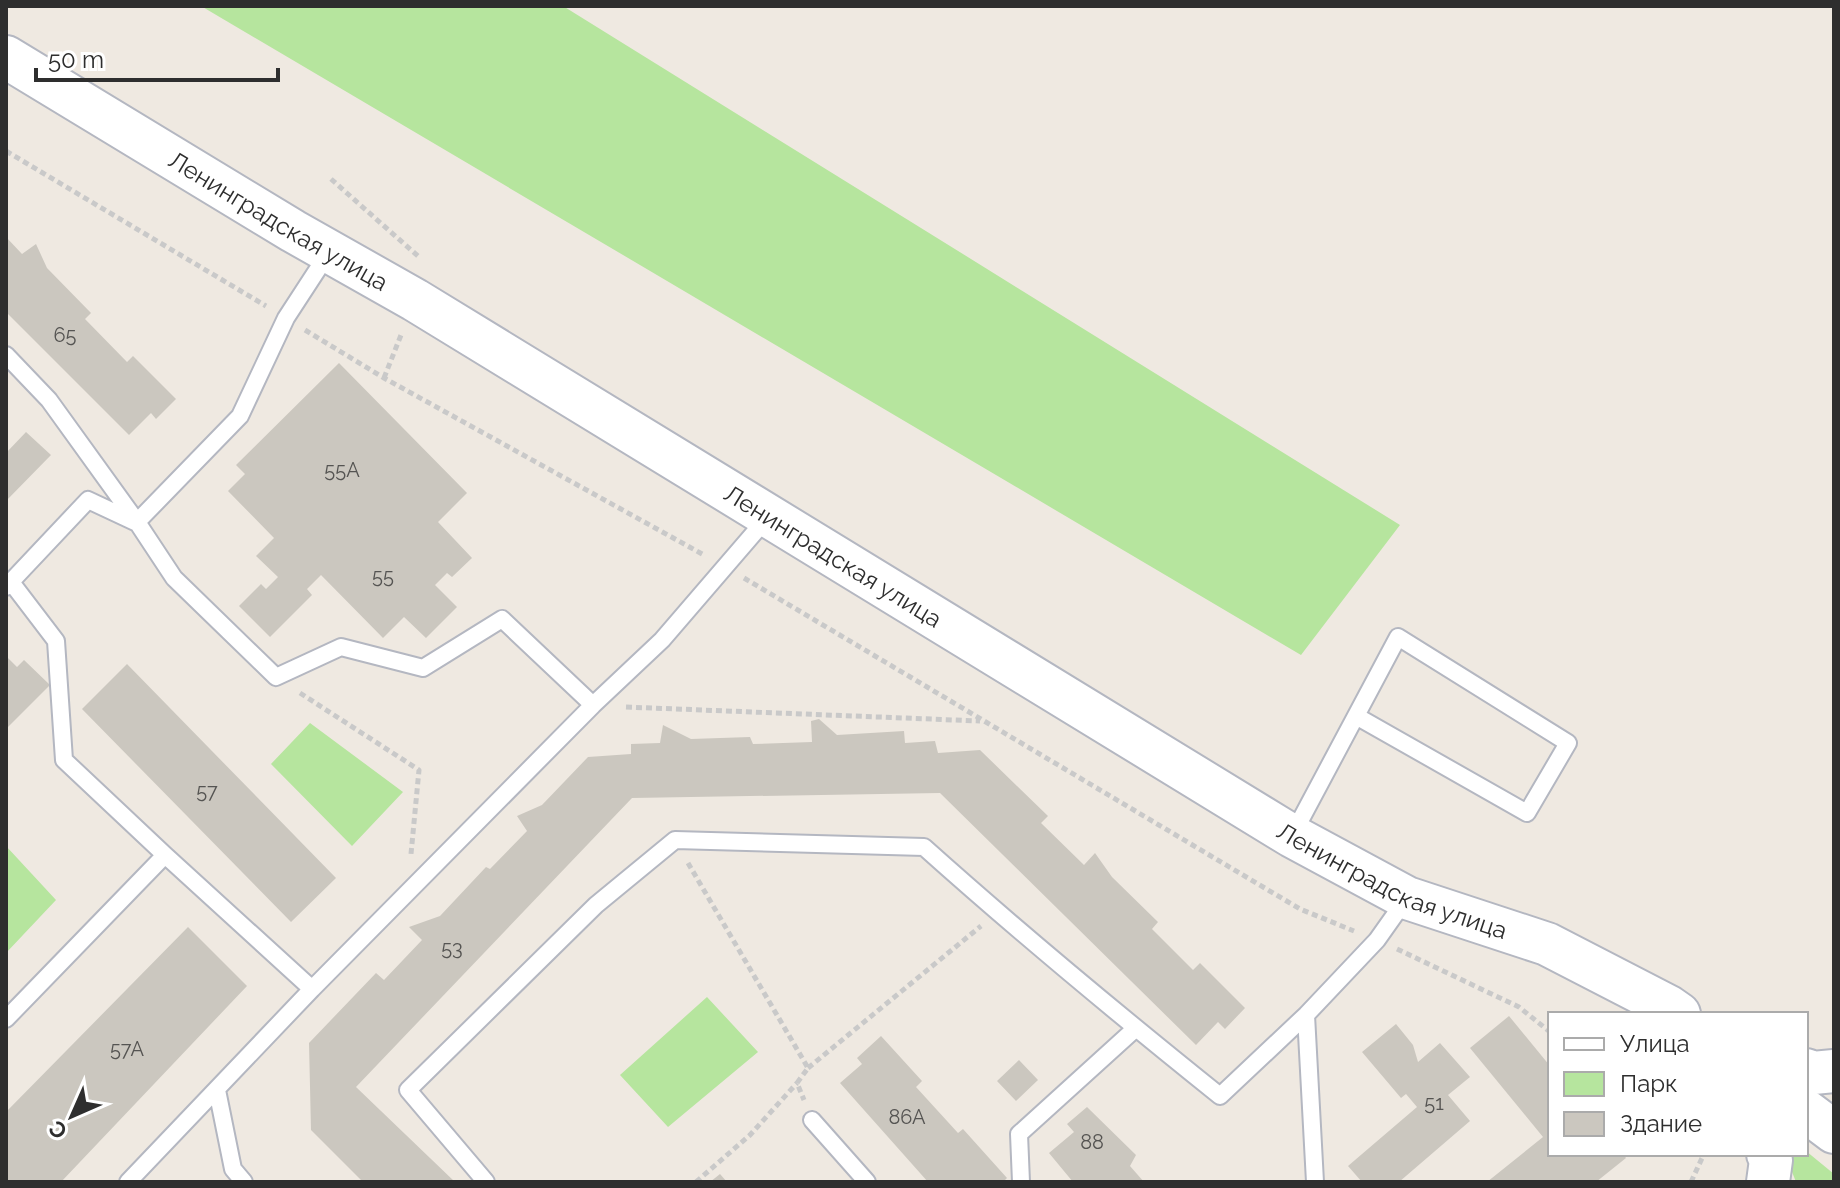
<svg xmlns="http://www.w3.org/2000/svg" width="1840" height="1188" font-family="Raleway,sans-serif">
	<rect width="100%" height="100%" fill="#efe9e1"/>
	<path fill="#b6e59e" d="M 201,6 L 563,6 L 1400,525 L 1301,655 Z
		M 310,723 L 403,792 L 352,846 L 271,764 Z
		M 6,846 L 56,900 L 6,953 Z
		M 707,997 L 758,1052 L 668,1127 L 620,1075 Z
		M 1806,1151 L 1834,1174 L 1834,1182 L 1796,1182 L 1785,1154 L 1806,1154 Z"/>
	<path fill="#cbc7bf" d="M 6,237 L 22,254 L 36,244 L 47,268 L 91,313 L 85,319 L 127,362 L 133,356 L 176,399 L 156,419 L 151,413 L 129,435 L 6,312 Z
		M 339,363 L 467,493 L 438,522 L 472,558 L 452,577 L 447,573 L 435,585 L 457,607 L 426,638 L 404,617 L 383,638 L 321,575 L 307,589 L 312,595 L 270,637 L 239,606 L 261,584 L 266,589 L 278,577 L 256,556 L 274,538 L 228,491 L 245,474 L 236,465 Z
		M 26,432 L 51,455 L 6,501 L 6,453 Z
		M 6,656 L 17,667 L 24,660 L 50,685 L 6,729 Z
		M 127,664 L 336,878 L 291,922 L 82,709 Z
		M 819,719 L 837,735 L 904,731 L 905,743 L 935,741 L 938,753 L 980,750 L 1048,816 L 1041,823 L 1084,865 L 1095,853 L 1112,877 L 1158,922 L 1152,929 L 1193,970 L 1200,963 L 1245,1008 L 1225,1029 L 1218,1022 L 1196,1045 L 940,793 L 632,798 L 356,1087 L 455,1182 L 363,1182 L 311,1130 L 309,1043 L 376,973 L 384,980 L 422,940 L 409,927 L 440,916 L 486,867 L 490,869 L 527,831 L 517,816 L 542,805 L 588,757 L 631,754 L 631,744 L 660,743 L 663,725 L 691,739 L 750,737 L 753,744 L 812,742 L 811,721 Z
		M 188,927 L 247,986 L 61,1182 L 6,1182 L 6,1112 Z
		M 1509,1016 L 1550,1066 L 1550,1154 L 1623,1154 L 1626,1158 L 1596,1182 L 1487,1182 L 1543,1137 L 1470,1048 Z
		M 1396,1024 L 1413,1045 L 1418,1062 L 1440,1043 L 1470,1077 L 1448,1095 L 1470,1121 L 1399,1182 L 1362,1182 L 1348,1166 L 1417,1107 L 1406,1094 L 1401,1098 L 1362,1052 Z
		M 881,1036 L 922,1081 L 916,1087 L 958,1133 L 963,1129 L 1007,1178 L 1003,1182 L 928,1182 L 840,1083 L 862,1064 L 857,1058 Z
		M 1019,1060 L 1038,1080 L 1016,1101 L 997,1081 Z
		M 1087,1107 L 1136,1155 L 1130,1166 L 1144,1182 L 1073,1182 L 1049,1153 L 1074,1132 L 1067,1124 Z
		M 720,1174 L 727,1182 L 710,1182 Z"/>
	<g fill="none" stroke-linecap="round" stroke-linejoin="round">
		<defs>
			<path id="service" d="M 6,355 L 49,400 L 137,522 L 174,578 L 276,677 L 341,647 L 423,668 L 502,619 L 593,705
				M 137,522 L 240,416 L 286,318 L 329,252
				M 11,582 L 56,641 L 64,760 L 165,855 L 312,989 L 593,705 L 662,640 L 767,518
				M 6,587 L 88,500 L 135,522
				M 1293,834 L 1398,637 L 1568,743 L 1527,813 L 1356,716
				M 1306,1015 L 1315,1182
				M 6,1019 L 165,855
				M 217,1090 L 233,1169 L 244,1182
				M 812,1120 L 867,1182
				M 128,1182 L 312,989
				M 486,1182 L 408,1090 L 596,905 L 675,840 L 924,847 C 1020,933 1119,1015 1220,1096 L 1306,1015 L 1377,940 L 1406,899
				M 1021,1182 L 1019,1134 L 1136,1028"/>
			<g id="tertiary">
				<path id="s1" d="M 6,57 L 293,231 L 415,300 L 1292,836 L 1407,898 L 1547,944 L 1669,1007 L 1679,1014"/>
				<path d="M 1806,1070 L 1813,1073 L 1834,1071"/>
				<path d="M 1806,1111 L 1834,1132"/>
				<path d="M 1768,1182 L 1771,1160 L 1768,1154"/>
			</g>
		</defs>
		<use href="#service" stroke="#b4b7c1" stroke-width="20"/>
		<use href="#tertiary" stroke="#b4b7c1" stroke-width="46"/>
		<path stroke="#c9c9c9" stroke-width="5" stroke-dasharray="6 4" stroke-linecap="butt" d="M 6,151 L 266,306
			M 331,179 L 419,257
			M 305,330 L 384,378 L 704,555
			M 384,378 L 401,335
			M 744,578 L 1300,909 L 1354,931
			M 300,693 L 419,770 L 411,854
			M 626,707 L 980,721
			M 688,863 L 808,1068 L 797,1083 L 804,1100
			M 1397,949 L 1519,1007 L 1550,1032
			M 808,1068 L 981,926
			M 696,1182 L 750,1135 L 797,1083
			M 1691,1182 L 1703,1156 L 1700,1154"/>
		<use href="#service" stroke="#fff" stroke-width="16"/>
		<use href="#tertiary" stroke="#fff" stroke-width="42"/>
	</g>
	<g text-anchor="middle" dominant-baseline="central" stroke-width="7" stroke-linejoin="round" paint-order="stroke">
		<g font-size="20" fill="#555452">
			<text x="65" y="335">65</text>
			<text x="342" y="470">55А</text>
			<text x="383" y="576">55</text>
			<text x="207" y="791">57</text>
			<text x="452" y="948">53</text>
			<text x="127" y="1049">57А</text>
			<text x="1434" y="1103">51</text>
			<text x="907" y="1117">86А</text>
			<text x="1092" y="1142">88</text>
		</g>
		<g font-size="24" fill="#2e2e2e" stroke="#fff">
			<text stroke="none"><textPath href="#s1" startOffset="318">Ленинградская улица</textPath></text>
			<text stroke="none"><textPath href="#s1" startOffset="966">Ленинградская улица</textPath></text>
			<text stroke="none"><textPath href="#s1" startOffset="1614">Ленинградская улица</textPath></text>
		</g>
	</g>
	<rect width="1840" height="1188" fill="none" stroke="#2e2e2e" stroke-width="16"/>
	<rect x="1548" y="1012" width="260" height="144" fill="#ffffff" stroke="#ababab" stroke-width="2"/>
	<rect x="1564" y="1038" width="40" height="12" fill="#ffffff" stroke="#ababab" stroke-width="2"/>
	<text x="1620" y="1052" font-size="24" fill="#2e2e2e">Улица</text>
	<rect x="1564" y="1072" width="40" height="24" fill="#b6e59e" stroke="#ababab" stroke-width="2"/>
	<text x="1620" y="1092" font-size="24" fill="#2e2e2e">Парк</text>
	<rect x="1564" y="1112" width="40" height="24" fill="#cbc7bf" stroke="#ababab" stroke-width="2"/>
	<text x="1620" y="1132" font-size="24" fill="#2e2e2e">Здание</text>
	<g transform="translate(72 1116) rotate(225)" stroke="#ffffff" stroke-width="6" paint-order="stroke">
	<path d="M0-6L14 30L0 20L-14 30Z" fill="#2e2e2e"/>
	<text y="-12" font-size="22" font-weight="bold" text-anchor="middle" fill="#2e2e2e">С</text>
	</g>
	<path d="M36 68v12h242v-12" fill="none" stroke="#2e2e2e" stroke-width="4"/>
	<text x="48" y="68" font-size="24" fill="#2e2e2e" stroke="#ffffff" stroke-width="6" paint-order="stroke">50 m</text>
</svg>
